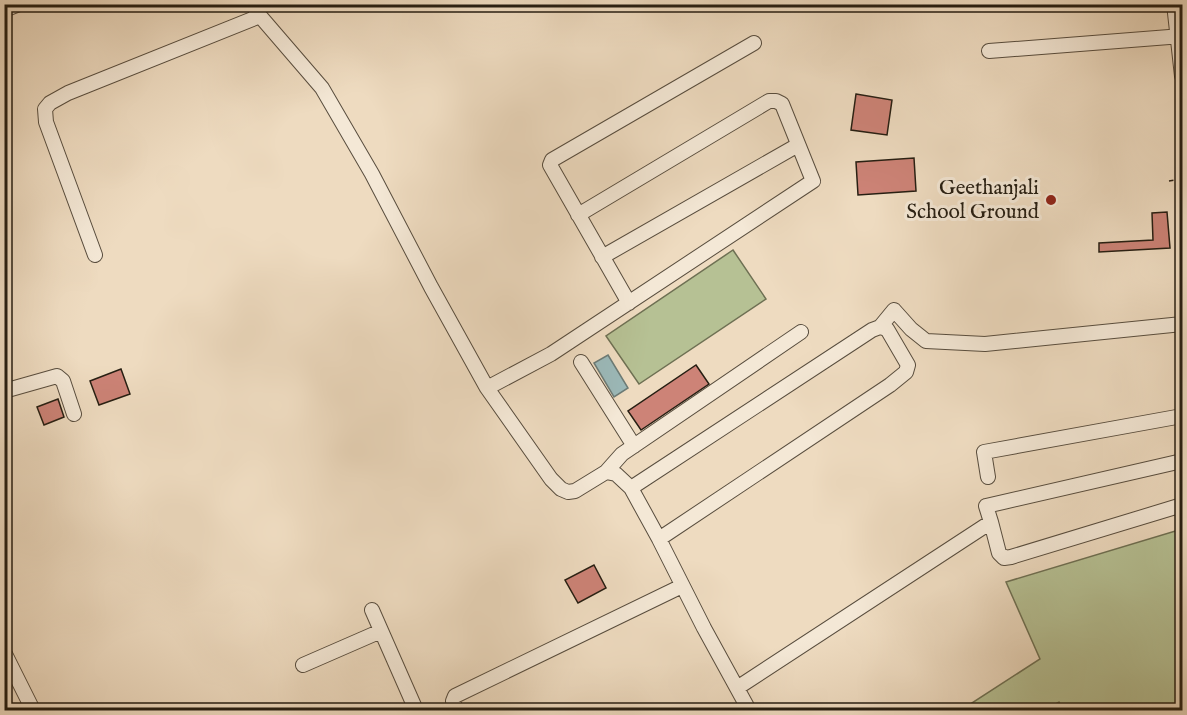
<svg xmlns="http://www.w3.org/2000/svg" width="1187" height="715" font-family="'IM FELL English',serif">
	<rect width="100%" height="100%" fill="#eedbc0"/>
	<filter id="stains"><feTurbulence type="fractalNoise" baseFrequency=".00333" numOctaves="4"/><feColorMatrix values="0 0 0 0 .2 0 0 0 0 .09 0 0 0 0 .02 0 0 0 .5 -.17"/></filter>
	<radialGradient id="worn" r=".72"><stop offset=".6" stop-color="#630" stop-opacity="0"/><stop offset="1" stop-color="#630" stop-opacity=".3"/></radialGradient>
	<path fill="#b6c194" stroke="#6e7053" stroke-width="1.5" d="M 733,250 L 766,299 L 639,384 L 606,336 Z
		M 1182,529 L 1182,710 L 1063,710 L 1059,702 L 1045,710 L 961,710 L 1040,659 L 1006,582 Z"/>
	<path fill="#9bb9b9" stroke="#6c7b76" stroke-width="1.5" d="M 608,355 L 628,388 L 614,397 L 594,363 Z"/>
	<path fill="#cd8377" stroke="#261e12" stroke-width="1.5" d="M 856,94 L 892,100 L 887,135 L 851,130 Z
		M 914,158 L 916,191 L 858,195 L 856,162 Z
		M 1167,212 L 1170,248 L 1099,252 L 1099,243 L 1153,240 L 1152,213 Z
		M 696,365 L 709,384 L 641,430 L 628,411 Z
		M 121,369 L 130,394 L 99,405 L 90,381 Z
		M 58,399 L 64,417 L 44,425 L 37,407 Z
		M 594,565 L 606,588 L 578,603 L 565,580 Z"/>
	<g fill="none" stroke-linecap="round" stroke-linejoin="round">
		<defs>
			<path id="minor" d="M 252,4 L 260,16 L 322,88 L 372,174 L 431,287 L 487,388 L 551,479 L 561,489 L 568,492 L 575,491 L 606,472 L 616,474 L 631,488 L 659,539 L 704,628 L 749,710
				M 1174,4 L 1182,76
				M 4,10 L 19,4
				M 989,51 L 1182,36
				M 95,255 L 46,122 L 45,109 L 50,103 L 68,93 L 260,16
				M 602,257 L 798,145
				M 629,303 L 550,165 L 552,160 L 754,43
				M 880,327 L 894,310 L 911,329 L 926,341 L 985,344 L 1182,324
				M 581,362 L 634,446
				M 487,388 L 551,354 L 813,181 L 782,104 L 776,101 L 769,101 L 578,215
				M 4,391 L 57,376 L 63,381 L 74,414
				M 606,472 L 622,454 L 801,332
				M 988,477 L 984,452 L 1182,416
				M 631,488 L 872,330 L 880,327 L 887,329 L 908,365 L 906,372 L 890,385 L 659,539
				M 991,522 L 999,553 L 1004,558 L 1011,557 L 1182,505
				M 372,610 L 416,710
				M 4,652 L 33,710
				M 303,665 L 381,631
				M 737,688 L 991,522 L 986,506 L 1182,461
				M 456,710 L 453,701 L 455,696 L 682,586"/>
		</defs>
		<use href="#minor" stroke="#584d3e" stroke-width="16"/>
		<path stroke="#261e12" stroke-width="1.5" stroke-dasharray="4.5 3" stroke-linecap="butt" d="M 1169,181 L 1182,179"/>
		<use href="#minor" stroke="#f4e8d6" stroke-width="14"/>
	</g>
	<circle fill="#8f2418" stroke="#f4e8d6" stroke-width="2" cx="1051" cy="200" r="6"/>
	<g text-anchor="middle" dominant-baseline="central" stroke-width="6" stroke-linejoin="round" paint-order="stroke">
		<g font-size="21" fill="#261e12" stroke="#f4e8d6" text-anchor="end">
			<text x="1039" y="188">Geethanjali<tspan x="1039" dy="24">School Ground</tspan></text>
		</g>
	</g>
	<rect width="1187" height="715" fill="none" stroke="#eedbc0" stroke-width="24"/>
	<rect x="6" y="6" width="1175" height="703" fill="none" stroke="#261e12" stroke-width="3"/>
	<rect x="12" y="12" width="1163" height="691" fill="none" stroke="#261e12" stroke-width="1.5"/>
	<rect width="100%" height="100%" filter="url(#stains)"/>
	<rect width="100%" height="100%" fill="url(#worn)"/>
</svg>
